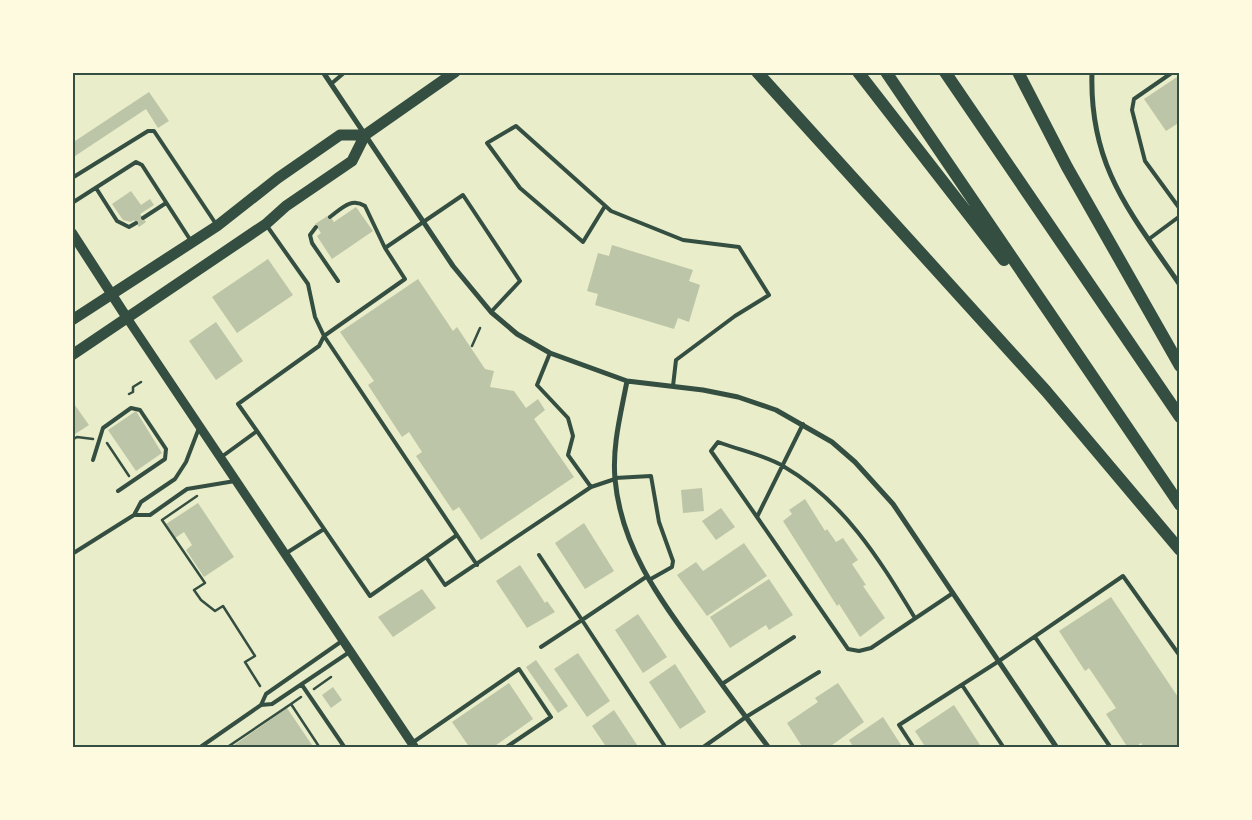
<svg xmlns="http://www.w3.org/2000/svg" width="1252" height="820" font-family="'Sofia Sans Condensed',sans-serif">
	<rect width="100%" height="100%" fill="#e9edc9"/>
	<path fill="#bcc5a7" d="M 1180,75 L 1180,122 L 1166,131 L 1144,99 Z
		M 149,92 L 169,121 L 158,128 L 146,109 L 72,158 L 72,143 Z
		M 131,191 L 141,205 L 150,199 L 154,205 L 140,214 L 146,222 L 139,227 L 134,220 L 131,222 L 123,220 L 112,204 Z
		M 356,207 L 373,231 L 332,259 L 317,236 L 321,233 L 315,224 L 329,215 L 334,222 Z
		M 612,245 L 693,270 L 689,281 L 700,285 L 689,322 L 678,318 L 674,329 L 595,305 L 598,294 L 587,291 L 598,253 L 609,256 Z
		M 268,259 L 293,295 L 237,333 L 212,297 Z
		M 418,279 L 453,331 L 457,327 L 485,369 L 494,371 L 490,387 L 514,391 L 526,408 L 538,399 L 545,410 L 534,419 L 574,477 L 481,540 L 459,507 L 453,511 L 416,456 L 422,452 L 409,432 L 402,437 L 368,385 L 374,381 L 340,332 Z
		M 216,322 L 243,361 L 216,380 L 189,341 Z
		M 72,401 L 89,425 L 72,436 Z
		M 136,411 L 162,453 L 136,471 L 108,430 Z
		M 702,488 L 704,511 L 683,513 L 681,490 Z
		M 805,499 L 825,531 L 827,529 L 836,542 L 843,538 L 858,560 L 852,564 L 866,585 L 863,586 L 885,618 L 860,637 L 839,604 L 837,606 L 783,521 L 792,514 L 789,510 Z
		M 198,503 L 234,557 L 204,577 L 186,550 L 192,545 L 184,532 L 175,538 L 166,524 Z
		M 721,508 L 735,527 L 716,540 L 702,521 Z
		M 584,523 L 614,571 L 585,589 L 555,543 Z
		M 744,543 L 767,576 L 707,616 L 677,575 L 696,562 L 703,571 Z
		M 520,565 L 545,603 L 547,601 L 555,612 L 527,628 L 496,581 Z
		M 769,579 L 793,615 L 769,630 L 766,625 L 730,648 L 710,617 Z
		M 422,589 L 436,608 L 393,637 L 378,617 Z
		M 1111,597 L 1180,700 L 1180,748 L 1144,748 L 1141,743 L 1134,748 L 1128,748 L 1106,714 L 1116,708 L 1089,668 L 1085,671 L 1059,631 Z
		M 638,614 L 667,657 L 643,673 L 615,630 Z
		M 578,653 L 610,701 L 587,717 L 554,669 Z
		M 536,660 L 568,706 L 558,713 L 526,667 Z
		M 675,664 L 706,712 L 680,729 L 649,682 Z
		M 509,683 L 533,719 L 492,748 L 470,748 L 452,722 Z
		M 838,683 L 864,722 L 828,748 L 803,748 L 787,723 L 818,702 L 815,698 Z
		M 333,687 L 342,700 L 331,708 L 322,695 Z
		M 954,705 L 982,748 L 926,748 L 915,731 Z
		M 287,708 L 314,748 L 230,748 Z
		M 614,710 L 639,748 L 607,748 L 592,726 Z
		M 883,717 L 903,748 L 854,748 L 849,740 Z"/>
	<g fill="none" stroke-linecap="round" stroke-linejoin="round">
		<path stroke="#344e41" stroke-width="2.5" d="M 472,346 L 480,328
			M 129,394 L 133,392 L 133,387 L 141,382
			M 72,440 L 77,437 L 93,439
			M 107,443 L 129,476
			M 197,496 L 162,520 L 205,583 L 194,590 L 201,600 L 215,611 L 223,606 L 255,656 L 245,662 L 260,686
			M 314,689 L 331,677
			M 301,697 L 291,704 L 320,748
			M 226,748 L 291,704"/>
		<path stroke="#344e41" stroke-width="4" d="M 1173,72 L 1134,99 L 1132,110 L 1145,161 L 1180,209
			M 331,84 L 345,72
			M 72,178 L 148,131 L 154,131 L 216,224
			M 96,188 L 117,221 L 129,227 L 136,223
			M 72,203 L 136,162 L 142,165 L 191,241
			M 605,206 L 583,242 L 520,188 L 487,143 L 516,126 L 611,211 L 683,240 L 739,247 L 769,295 L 735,316 L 676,360 L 673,386
			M 143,218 L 166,203
			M 267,226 L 308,284 L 315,317 L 324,336 L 477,565
			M 316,227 L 310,235 L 312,243 L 338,281
			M 1149,239 L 1180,216
			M 385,248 L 463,195 L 520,281 L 491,312
			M 550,353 L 537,385 L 568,418 L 573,436 L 568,455 L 591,487
			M 803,424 L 757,517 L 848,649 L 859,651 L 871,648 L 953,593
			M 257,431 L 370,596 L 426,557 L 445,585 L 591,487 L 615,479
			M 220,458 L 257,431 L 238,404 L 319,346 L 324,336 L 405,279 L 385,248 L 365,206 C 351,197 341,209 330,217
			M 93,460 L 103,428 L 131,408 L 140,410 L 166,449 L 165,459 L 118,491
			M 615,478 L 651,476 L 659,522 L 673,561 L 672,567 L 649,580
			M 134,515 L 150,515 L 187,489 L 235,481
			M 757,517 L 711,451 L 718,442 C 739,450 764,455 783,466 C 845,502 879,559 915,618
			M 72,554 L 134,515 L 141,502 L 175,479 L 186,462 L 199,428
			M 285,554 L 324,529
			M 539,555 L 582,620 L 541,647
			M 426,557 L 457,535
			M 646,577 L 582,620 L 666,748
			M 1035,637 L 1111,748
			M 722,684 L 794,637
			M 302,685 L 345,748
			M 962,685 L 1004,748
			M 261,705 L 266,694 L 342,641
			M 412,743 L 519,669 L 551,717 L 505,748
			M 199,748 L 261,705 L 272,704 L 351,651
			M 702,748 L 746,717 L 819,672
			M 914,748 L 899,725 L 999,661 L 1123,576 L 1180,656"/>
		<path stroke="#344e41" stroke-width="5" d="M 323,72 L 453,266 L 491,312 L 517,334 L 550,353 L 627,381 L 703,390 L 738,397 L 776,410 L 832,442 L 855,462 L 893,504 L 1057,748
			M 1092,72 C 1089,166 1130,212 1180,285
			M 627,381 C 621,413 612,446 615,479 C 621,546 658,597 697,650 C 721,683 744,715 769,748"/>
		<path stroke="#344e41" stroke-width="9" d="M 127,318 L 415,748"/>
		<path stroke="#344e41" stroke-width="10" d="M 72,233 L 127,318"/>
		<path stroke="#344e41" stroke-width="11" d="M 72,320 L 217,226 L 278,178 L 340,135 L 365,135
			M 72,355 L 266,224 L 286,206 L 352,161 L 365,135 L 455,72"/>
		<path stroke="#344e41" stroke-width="12" d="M 757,72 L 1046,391 L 1180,550
			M 858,72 L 1004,260
			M 886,72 L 1180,505
			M 945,72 L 1180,417
			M 1018,72 L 1067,167 L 1180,366"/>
	</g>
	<rect width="1252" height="820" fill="none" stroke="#fefae0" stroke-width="148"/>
	<rect x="74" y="74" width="1104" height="672" fill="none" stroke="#344e41" stroke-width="2"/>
</svg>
